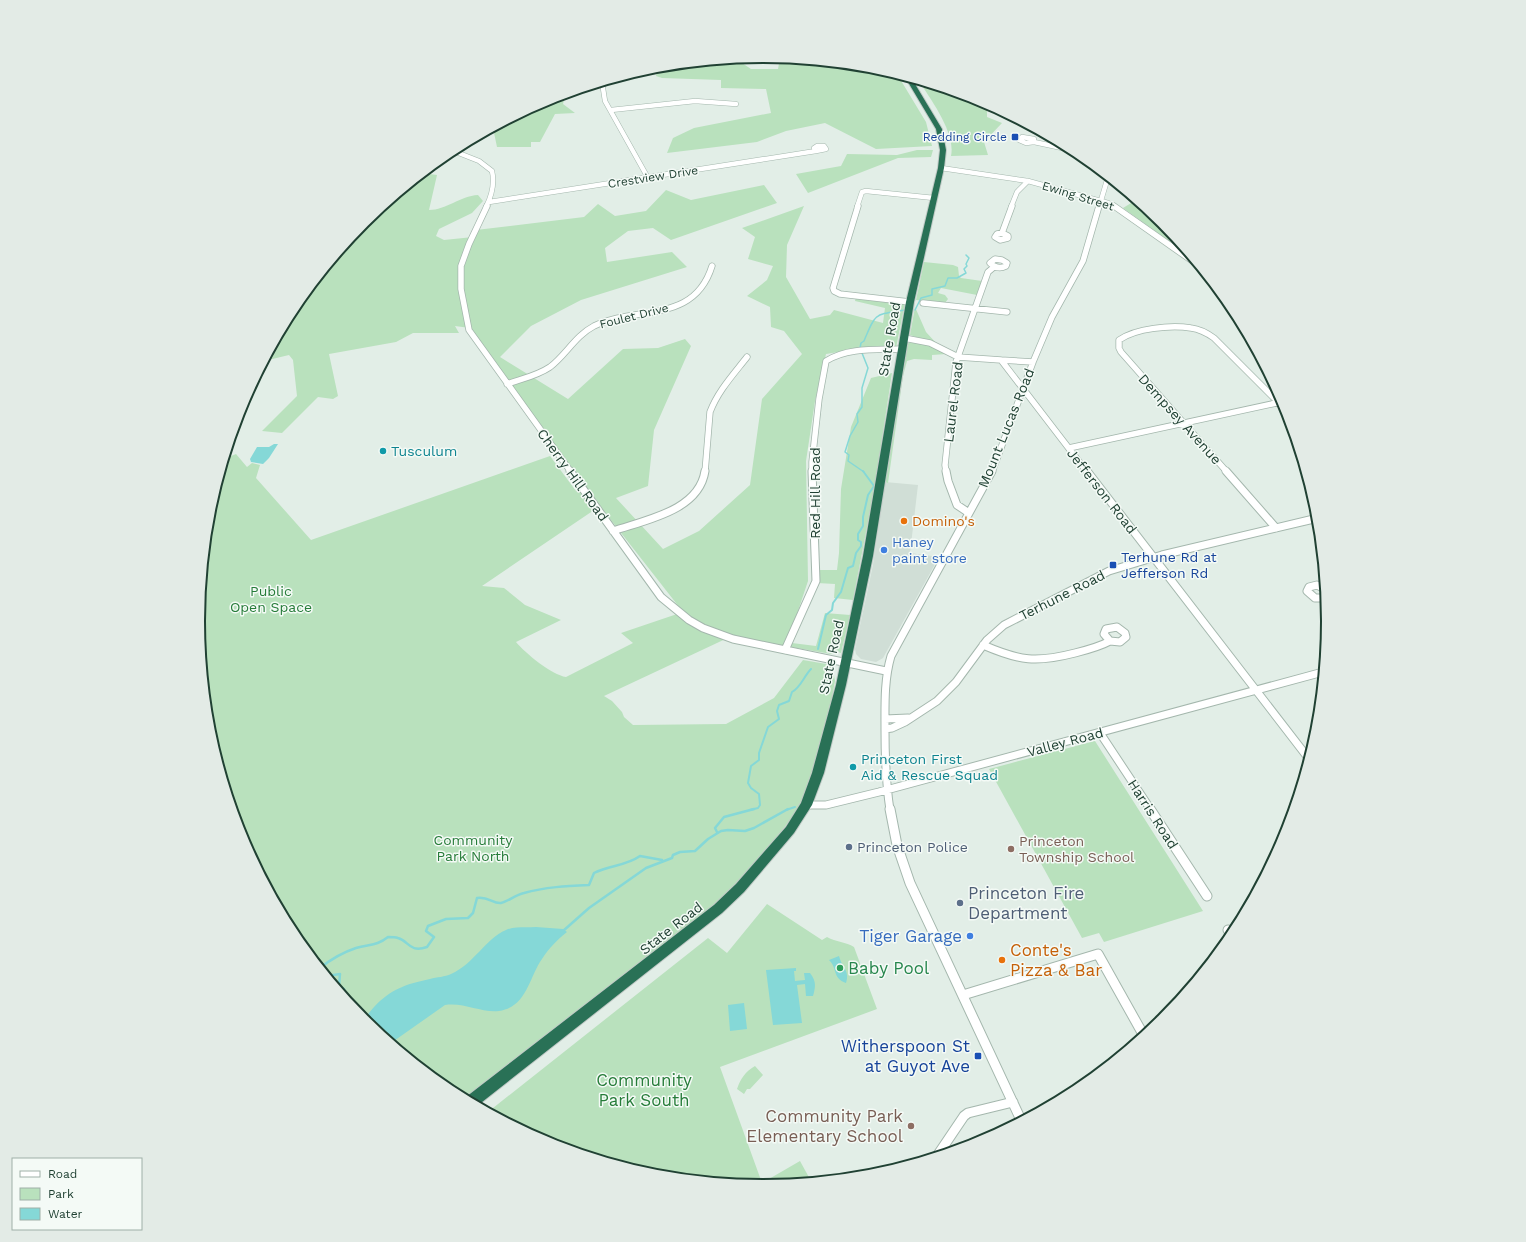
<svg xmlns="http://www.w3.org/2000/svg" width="1526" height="1242" font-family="'Work Sans',sans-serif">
	<rect width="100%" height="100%" fill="#e2eee7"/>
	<path fill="#d0ded6" d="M 885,482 L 918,485 L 910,553 L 939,557 L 883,658 L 876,662 L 861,659 L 856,654 L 855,649 L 873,565 Z"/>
	<path fill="#b9e1bd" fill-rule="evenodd" d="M 780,58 L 873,67 L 897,74 L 926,122 L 932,146 L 876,149 L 825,123 L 786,131 L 757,142 L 667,153 L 673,138 L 694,128 L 771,113 L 766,89 L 721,88 L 721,80 L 662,78 L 656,76 L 659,66 L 736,59 L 751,69 L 778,69 Z
		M 919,81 L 979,99 L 987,103 L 987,117 L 1002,123 L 984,142 L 988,155 L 951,156 C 956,133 931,100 919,81 Z
		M 566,93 L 563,104 L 575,113 L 555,114 L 540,142 L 531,142 L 531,147 L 497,147 L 493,128 L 547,99 Z
		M 917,150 L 933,150 L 931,157 L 898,158 L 808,193 L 796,174 L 841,166 L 847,154 L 897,155 Z
		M 422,173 L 437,175 L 429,210 C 446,210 460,196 478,195 L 483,201 L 472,213 L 439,229 L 436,236 L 444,240 L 473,237 L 476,230 L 584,217 L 598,204 L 615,216 L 646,211 L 666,190 L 691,200 L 764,185 L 777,203 L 671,240 L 653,228 L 628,231 L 605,248 L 607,262 L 672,252 L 687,267 L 581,300 L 531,326 L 500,357 L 568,399 L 623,349 L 658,348 L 685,339 L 691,346 L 654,430 L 648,486 L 616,498 L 663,549 L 699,531 L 750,485 L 762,399 L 802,354 L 784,331 L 771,327 L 770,307 L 747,296 L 767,280 L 773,266 L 748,259 L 755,237 L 742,228 L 804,206 L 787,245 L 786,277 L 810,319 L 830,315 L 834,310 L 883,323 L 885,308 L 855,301 L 856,297 L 905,303 L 896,348 L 857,349 L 826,354 L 815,401 L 806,461 L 808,581 L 786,647 L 734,635 L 604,696 L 612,701 L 622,712 L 624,717 L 633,725 L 726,724 L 774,698 L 803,660 L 832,665 L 835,681 L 831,703 L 824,736 L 804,796 L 793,816 L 760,859 L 727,894 L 693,923 L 466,1100 L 449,1091 L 363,1020 L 293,935 L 241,837 L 209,731 L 198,621 L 209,511 L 224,459 L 236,454 L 247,467 L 252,463 L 260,465 L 256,478 L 311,540 L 550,456 L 576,491 L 582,487 L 470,328 L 455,326 L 459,333 L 413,333 L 396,342 L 329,354 L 338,396 L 333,399 L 318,397 L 282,433 L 262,431 L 297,396 L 293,360 L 289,355 L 264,361 L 293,307 L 364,221 ZM 600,506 L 683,612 L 621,633 L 633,643 L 566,677 C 552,675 525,653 516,642 L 561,620 L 525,605 L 504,588 L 482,586 Z
		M 1136,200 L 1163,222 L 1191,257 L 1123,208 Z
		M 924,262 L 953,265 L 958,267 L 959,276 L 961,278 L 982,281 L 977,295 L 941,288 L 938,293 L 945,295 L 948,299 L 945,303 L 916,300 Z
		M 915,307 L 926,332 L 937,344 L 910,335 Z
		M 911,342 L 926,344 L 946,354 L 932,355 L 932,360 L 914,359 L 907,361 L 903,376 L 888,483 L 885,482 L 900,375 L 907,344 Z
		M 892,373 L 875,485 L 853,600 L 834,598 L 835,584 L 817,583 L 818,570 L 837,570 L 839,553 L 841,489 L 851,427 L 871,378 Z
		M 825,613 L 850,615 L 841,653 L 838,652 L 831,654 L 791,647 L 792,643 L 816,646 Z
		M 1095,741 L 1203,911 L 1104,942 L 1099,933 L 1082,938 L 989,769 Z
		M 767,904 L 822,940 L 827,937 C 836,942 846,942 854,947 L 877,1009 L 720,1067 L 762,1183 L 800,1161 L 811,1181 L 763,1186 L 653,1175 L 547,1143 L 488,1112 L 708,938 L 727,953 Z
		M 755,1066 L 763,1075 L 750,1089 L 747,1089 L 744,1094 L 737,1089 C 741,1078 745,1072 755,1066 Z"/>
	<path fill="#85d8d7" d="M 274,444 L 278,444 L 269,458 L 263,464 L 251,462 L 250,459 L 257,447 L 269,447 Z
		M 536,927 L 563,929 L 567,932 C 557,940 549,948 542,959 C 529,977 527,1007 499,1011 C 481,1013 464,1002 445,1005 L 391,1043 L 365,1022 C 365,1016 370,1012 374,1007 C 391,989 406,984 430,979 C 437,977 445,977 451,974 C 474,964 485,939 506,930 C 515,926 526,928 536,927 Z
		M 839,956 C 842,968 850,970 846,983 C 832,978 838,969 829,960 Z
		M 796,968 L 796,971 L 794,971 L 795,981 L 805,980 L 804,973 L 810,973 C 816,981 816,985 813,996 L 806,996 L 805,984 L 797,985 L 802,1023 L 773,1025 L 766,970 Z
		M 744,1003 L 747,1029 L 730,1031 L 728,1005 Z"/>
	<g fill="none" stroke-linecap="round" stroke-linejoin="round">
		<path stroke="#85d8d7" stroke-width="1.5" d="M 915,310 L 921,298 L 932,295 L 932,289 L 945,286 L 948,278 L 957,278 L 966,273 L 964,269 L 967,266 L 966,264 L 969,258 L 966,255
			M 864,472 L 848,461 L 849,455 L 845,452 L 850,436 L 858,422 L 857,414 L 862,407 L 862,388 L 868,368 L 860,348 L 861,343 L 864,341 C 876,312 874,315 905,310"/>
		<path stroke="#85d8d7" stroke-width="2" d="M 818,649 L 826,615 L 832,610 L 833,603 L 841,592 L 848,568 L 853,566 L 856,553 L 861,546 L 861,542 L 858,540 L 858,534 L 863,526 L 863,517 L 868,495 L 874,486 L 863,471
			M 750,810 L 758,808 L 760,805 L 759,794 L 751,788 L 748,783 L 751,766 L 759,760 L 759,753 L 768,727 L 779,719 L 777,711 L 779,705 L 789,701 L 792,692 C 801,687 804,676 811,669
			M 786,810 L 795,807"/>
		<path stroke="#85d8d7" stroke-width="2.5" d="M 717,832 L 715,828 L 724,817 L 754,809
			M 563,931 L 589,908 L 646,868 L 672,858 L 673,855 L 680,852 L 695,851 L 708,839 L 721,831 L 728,830 L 745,831 L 754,828 L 788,809
			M 320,968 C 330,960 344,952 356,948 C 369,944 377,946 388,937 C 391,937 395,937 398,938 C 409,941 409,953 427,947 L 434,937 L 426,931 L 428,926 L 446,919 L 468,918 L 473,913 L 477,898 C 488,896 493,904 501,903 C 509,901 515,895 524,893 C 545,887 567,886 589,885 L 594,873 C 610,865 626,866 640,856 L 662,860
			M 327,976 L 340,974 L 339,986 L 344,989 L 344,997"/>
		<defs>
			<path id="minor-far3" d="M 602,82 L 605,101 L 648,178
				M 611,110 L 695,101 L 736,104
				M 1022,137 L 1034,139 L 1034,142 L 1026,143 L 1019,140 Z
				M 1034,142 L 1076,151
				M 817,146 L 824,146 L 826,149 L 816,151 L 814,148 Z
				M 451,150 L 479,161 L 492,171 C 495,184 492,195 486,207
				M 941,168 L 1028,181 L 1108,203 L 1115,207
				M 489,202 L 816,151
				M 857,207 L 862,192 L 866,191 L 934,198
				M 1011,207 L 1017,192 L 1028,181
				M 1099,207 L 1108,177"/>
			<path id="minor-far2" d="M 487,206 L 469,244 L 461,266 L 461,289 L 469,330 L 571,472
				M 858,206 L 833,288 L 834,291 L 840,294 L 910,302
				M 1114,206 L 1198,265
				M 1002,233 L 1008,236 L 1008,238 L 1000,240 L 995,237 L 997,234 Z
				M 1002,233 L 1012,206
				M 995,259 L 1002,260 L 1007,263 L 1006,266 C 1000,269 995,268 990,263 Z
				M 923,303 L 1007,312
				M 904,338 L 930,343 L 958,357 L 1001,360 L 1087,472
				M 1001,360 L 1033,362
				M 507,384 C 521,379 537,376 550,367 C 566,355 575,336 594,326 C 638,305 694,324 712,266
				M 1069,448 L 1281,402
				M 705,472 L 710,412 C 718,391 733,375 747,357
				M 812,472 L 812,462 L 819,399 L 826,361 C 848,347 877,350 902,349
				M 946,472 L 945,465 L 956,362 L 988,272 L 994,267
				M 992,472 L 1033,362 L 1052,317 L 1083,261 L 1099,206
				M 1227,472 L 1121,352 L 1119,348 L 1119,340 C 1136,328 1171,325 1191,328 C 1200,329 1207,333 1214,338 L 1287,411"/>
			<path id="minor-far1" d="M 570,471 L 661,597 L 689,620 L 703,628 L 733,639 L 886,671
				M 946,471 L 948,481 L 957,505 L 969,513
				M 1087,471 L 1309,759
				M 1226,471 L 1276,528
				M 613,531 C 645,520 699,511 705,471
				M 1325,589 L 1317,585 L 1309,587 L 1307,591 L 1315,598 L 1326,598
				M 1117,627 L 1125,633 L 1126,637 L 1120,642 L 1110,641 L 1104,634 L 1106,629 Z
				M 983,645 C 1020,661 1036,663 1075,653 C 1087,650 1099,647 1110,641
				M 785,650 L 816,581 L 812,471
				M 885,719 L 908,718
				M 885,729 L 892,728 L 905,722 L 937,701 L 956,682 L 987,640 L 1004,625 L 1109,571 L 1162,555 L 1318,518
				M 1100,733 L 1151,810
				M 806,805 L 826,805 L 879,792 L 1323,672
				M 890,810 C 886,784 885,757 885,730 C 885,705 884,680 891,656 L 992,471"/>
			<path id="minor" d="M 890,809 L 897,845 L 910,883 L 1021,1120
				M 1150,809 L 1207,896
				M 1228,930 L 1232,936
				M 963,995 L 1098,954 L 1144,1036
				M 937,1156 L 964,1116 L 968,1113 L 1013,1102"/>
			<path id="highway" d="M 905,77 L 912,79 L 942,129 L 946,150 L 944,168 L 914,302 L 873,556 L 846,685 L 824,773 L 812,805 L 794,833 L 744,892 L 722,913 L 477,1106 L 465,1099 L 466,1097 L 714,905 L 736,884 L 786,827 L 801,803 L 812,773 L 836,685 L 863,556 L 906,302 L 938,168 L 940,150 L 936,129 Z"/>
		</defs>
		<use href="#minor-far3" stroke="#a4b7ad" stroke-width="5.5"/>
		<use href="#minor-far2" stroke="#a4b7ad" stroke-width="7"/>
		<use href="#minor-far1" stroke="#a4b7ad" stroke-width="9"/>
		<use href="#minor" stroke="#a4b7ad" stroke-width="11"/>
		<use href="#highway" stroke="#c1cac6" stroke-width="2"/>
		<use href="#minor-far3" stroke="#fff" stroke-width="4.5"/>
		<use href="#minor-far2" stroke="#fff" stroke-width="5.5"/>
		<use href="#minor-far1" stroke="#fff" stroke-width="7"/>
		<use href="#minor" stroke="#fff" stroke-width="9"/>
		<use href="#highway" fill="#297156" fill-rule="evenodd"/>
	</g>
	<g fill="#1a4fb4" stroke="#f4faf6" stroke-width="1.5">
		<rect x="1011" y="133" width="8" height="8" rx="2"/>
		<rect x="1109" y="561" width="8" height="8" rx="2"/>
		<rect x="974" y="1052" width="8" height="8" rx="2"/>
	</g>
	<g fill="#0f9aa8" stroke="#f4faf6" stroke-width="1.5">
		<circle cx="383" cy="451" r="4"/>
		<circle cx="853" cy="767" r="4"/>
	</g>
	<g fill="#e8710a" stroke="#f4faf6" stroke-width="1.5">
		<circle cx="904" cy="521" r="4"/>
		<circle cx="1002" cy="960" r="4"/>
	</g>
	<g fill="#3f7fe0" stroke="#f4faf6" stroke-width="1.5">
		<circle cx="884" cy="550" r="4"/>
		<circle cx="970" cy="936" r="4"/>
	</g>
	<g fill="#5c6f8a" stroke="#f4faf6" stroke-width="1.5">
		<circle cx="849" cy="847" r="4"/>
		<circle cx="960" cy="903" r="4"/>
	</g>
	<g fill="#8d6e63" stroke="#f4faf6" stroke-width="1.5">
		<circle cx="1011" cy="849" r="4"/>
		<circle cx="911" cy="1126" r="4"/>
	</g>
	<circle fill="#2e9e5b" stroke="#f4faf6" stroke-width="1.5" cx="840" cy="968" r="4"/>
	<g text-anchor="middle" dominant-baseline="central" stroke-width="3" stroke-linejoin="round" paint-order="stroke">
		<g font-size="12" fill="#164399" stroke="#f4faf6" text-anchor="end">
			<text x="1007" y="137">Redding Circle</text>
		</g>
		<g font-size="12" fill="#204133" stroke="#f4faf6">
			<text transform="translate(653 177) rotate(-9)">Crestview Drive</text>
			<text transform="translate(1078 196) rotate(17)">Ewing Street</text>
			<text transform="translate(634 316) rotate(-14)">Foulet Drive</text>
		</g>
		<g font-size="14" fill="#204133" stroke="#f4faf6">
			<text transform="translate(889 339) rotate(-80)">State Road</text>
			<text transform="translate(953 402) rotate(-83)">Laurel Road</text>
			<text transform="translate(1180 419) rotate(48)">Dempsey Avenue</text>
			<text transform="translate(1006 428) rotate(-68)">Mount Lucas Road</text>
			<text transform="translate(573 475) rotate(54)">Cherry Hill Road</text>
			<text transform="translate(1102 491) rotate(52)">Jefferson Road</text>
			<text transform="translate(815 493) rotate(-90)">Red Hill Road</text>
			<text transform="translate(1062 595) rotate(-27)">Terhune Road</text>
			<text transform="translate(831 657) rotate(-78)">State Road</text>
			<text transform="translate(1065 742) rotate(-15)">Valley Road</text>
			<text transform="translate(1153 814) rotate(57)">Harris Road</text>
			<text transform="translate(671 928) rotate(-38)">State Road</text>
		</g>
		<g font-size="14" fill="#0d838f" stroke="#f4faf6" text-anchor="start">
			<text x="391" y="451">Tusculum</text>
			<text x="861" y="759">Princeton First<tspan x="861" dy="16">Aid &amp; Rescue Squad</tspan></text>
		</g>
		<g font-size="14" fill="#c56008" stroke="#f4faf6" text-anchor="start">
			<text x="912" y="521">Domino's</text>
		</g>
		<g font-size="14" fill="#366cbe" stroke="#f4faf6" text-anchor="start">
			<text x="892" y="542">Haney<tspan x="892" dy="16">paint store</tspan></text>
		</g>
		<g font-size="14" fill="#164399" stroke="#f4faf6" text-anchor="start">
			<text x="1121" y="557">Terhune Rd at<tspan x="1121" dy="16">Jefferson Rd</tspan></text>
		</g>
		<g font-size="14" fill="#267c39" stroke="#f4faf6">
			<text x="271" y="591">Public<tspan x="271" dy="16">Open Space</tspan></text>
			<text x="473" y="840">Community<tspan x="473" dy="16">Park North</tspan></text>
		</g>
		<g font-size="14" fill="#785e54" stroke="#f4faf6" text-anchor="start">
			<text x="1019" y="841">Princeton<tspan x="1019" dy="16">Township School</tspan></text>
		</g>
		<g font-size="14" fill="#4e5e75" stroke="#f4faf6" text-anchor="start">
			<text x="857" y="847">Princeton Police</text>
		</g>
		<g font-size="17" fill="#4e5e75" stroke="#f4faf6" text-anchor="start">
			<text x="968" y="893">Princeton Fire<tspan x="968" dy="20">Department</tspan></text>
		</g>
		<g font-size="17" fill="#366cbe" stroke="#f4faf6" text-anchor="end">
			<text x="962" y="936">Tiger Garage</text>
		</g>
		<g font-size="17" fill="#c56008" stroke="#f4faf6" text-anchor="start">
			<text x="1010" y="950">Conte's<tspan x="1010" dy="20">Pizza &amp; Bar</tspan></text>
		</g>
		<g font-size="17" fill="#27864d" stroke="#f4faf6" text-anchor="start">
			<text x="848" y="968">Baby Pool</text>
		</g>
		<g font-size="17" fill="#164399" stroke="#f4faf6" text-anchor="end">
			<text x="970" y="1046">Witherspoon St<tspan x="970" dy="20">at Guyot Ave</tspan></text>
		</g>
		<g font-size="17" fill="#267c39" stroke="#f4faf6">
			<text x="644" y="1080">Community<tspan x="644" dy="20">Park South</tspan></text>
		</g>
		<g font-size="17" fill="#785e54" stroke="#f4faf6" text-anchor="end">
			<text x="903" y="1116">Community Park<tspan x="903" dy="20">Elementary School</tspan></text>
		</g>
	</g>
	<path d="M0 0H1526V1242H0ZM205 621a558 558 0 1 1 1116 0a558 558 0 1 1-1116 0Z" fill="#e3ebe6" fill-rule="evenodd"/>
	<path fill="none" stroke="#204133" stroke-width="2" d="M205 621a558 558 0 1 1 1116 0a558 558 0 1 1-1116 0Z"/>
	<rect x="12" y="1158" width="130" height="72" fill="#f4faf6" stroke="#9fb0a8"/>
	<rect x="20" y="1171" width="20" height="6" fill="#ffffff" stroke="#9fb0a8"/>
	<text x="48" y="1178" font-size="12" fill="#204133">Road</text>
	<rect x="20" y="1188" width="20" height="12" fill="#b9e1bd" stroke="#9fb0a8"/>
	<text x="48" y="1198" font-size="12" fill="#204133">Park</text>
	<rect x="20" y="1208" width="20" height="12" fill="#85d8d7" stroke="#9fb0a8"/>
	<text x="48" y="1218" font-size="12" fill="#204133">Water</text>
</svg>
